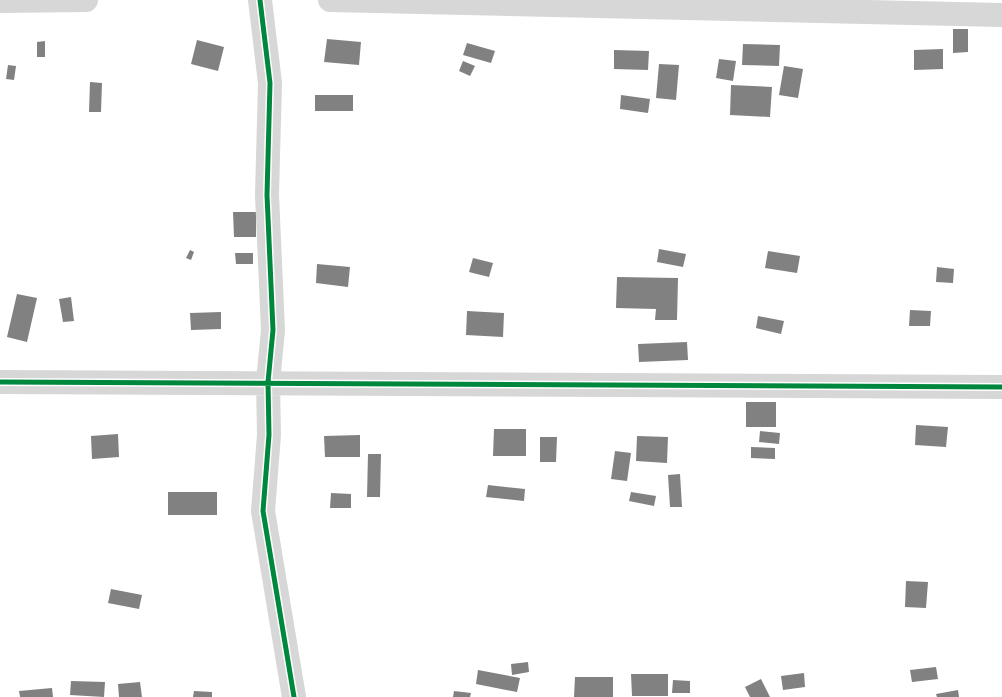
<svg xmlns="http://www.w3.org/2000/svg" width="1002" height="697" font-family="'Noto Sans',sans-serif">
	<rect width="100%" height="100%" fill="#fff"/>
	<path fill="#818181" d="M 953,29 L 968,29 L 968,52 L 953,53 Z
		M 327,39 L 361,42 L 359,65 L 324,62 Z
		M 197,40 L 224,47 L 218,71 L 191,64 Z
		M 45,41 L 45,57 L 37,57 L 37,42 Z
		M 467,43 L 495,51 L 491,63 L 463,55 Z
		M 743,44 L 780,45 L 779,66 L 742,65 Z
		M 943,49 L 943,69 L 914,70 L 914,50 Z
		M 614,50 L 649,51 L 648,70 L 614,69 Z
		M 719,59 L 736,61 L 733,81 L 716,78 Z
		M 463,61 L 475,66 L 470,76 L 459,71 Z
		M 659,64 L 679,65 L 676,100 L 656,98 Z
		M 8,65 L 16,66 L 14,80 L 6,79 Z
		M 784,66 L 803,69 L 798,98 L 779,95 Z
		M 90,82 L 102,83 L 101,112 L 89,112 Z
		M 731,85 L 772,87 L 770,117 L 730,115 Z
		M 315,95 L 353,95 L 353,111 L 315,111 Z
		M 621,95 L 650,99 L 648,113 L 620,109 Z
		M 233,212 L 256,212 L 256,237 L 234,237 Z
		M 659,249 L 686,254 L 683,267 L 657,262 Z
		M 190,250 L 194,252 L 191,260 L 186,258 Z
		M 768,251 L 800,256 L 797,273 L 765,268 Z
		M 235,253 L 253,253 L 253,264 L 236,264 Z
		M 473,258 L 493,263 L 489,277 L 469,272 Z
		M 317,264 L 350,267 L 348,287 L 316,283 Z
		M 937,267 L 954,269 L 953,283 L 936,282 Z
		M 617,277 L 678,278 L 677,320 L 655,320 L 656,309 L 616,308 Z
		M 17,294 L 37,298 L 27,342 L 7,337 Z
		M 71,297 L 74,321 L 63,322 L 59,299 Z
		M 910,310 L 931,311 L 930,326 L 909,326 Z
		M 467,311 L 504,313 L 503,337 L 466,335 Z
		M 221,312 L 221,329 L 191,330 L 190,313 Z
		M 758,316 L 784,321 L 781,334 L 756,328 Z
		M 687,342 L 688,360 L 639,362 L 638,344 Z
		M 746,402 L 776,402 L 776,427 L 746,427 Z
		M 916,425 L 948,427 L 946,447 L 915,445 Z
		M 494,429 L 526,429 L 526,456 L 493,456 Z
		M 760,431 L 780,433 L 779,444 L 759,442 Z
		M 118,434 L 119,457 L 92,459 L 91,436 Z
		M 360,435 L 360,457 L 325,457 L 324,436 Z
		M 637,436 L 668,437 L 667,463 L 636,461 Z
		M 540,437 L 557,437 L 556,462 L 540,462 Z
		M 751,447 L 775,448 L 775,459 L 751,458 Z
		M 615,451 L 631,453 L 627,481 L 611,479 Z
		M 368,454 L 381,454 L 380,497 L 367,497 Z
		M 680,474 L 682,507 L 670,507 L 668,475 Z
		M 488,485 L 525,489 L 524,501 L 486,497 Z
		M 168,492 L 217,492 L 217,515 L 168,515 Z
		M 631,492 L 656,496 L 654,506 L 629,501 Z
		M 331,493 L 351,494 L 351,508 L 330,508 Z
		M 906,581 L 928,582 L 926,608 L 905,607 Z
		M 111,589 L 142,595 L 139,609 L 108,603 Z
		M 528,662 L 529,672 L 512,675 L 511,664 Z
		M 936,667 L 938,679 L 912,682 L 910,670 Z
		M 478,670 L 520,678 L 517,692 L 476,684 Z
		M 804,673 L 805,687 L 783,690 L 781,676 Z
		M 631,674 L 668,674 L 668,696 L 632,696 Z
		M 575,677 L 613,677 L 613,697 L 574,697 Z
		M 761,679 L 770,697 L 750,697 L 745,687 Z
		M 673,680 L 690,681 L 690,693 L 672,693 Z
		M 71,681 L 105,682 L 104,697 L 70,695 Z
		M 140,682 L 142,697 L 119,697 L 118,684 Z
		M 52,688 L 53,697 L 20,697 L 19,691 Z
		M 958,690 L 959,697 L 937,697 L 936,694 Z
		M 194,691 L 212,692 L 212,697 L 193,697 Z
		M 454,691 L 471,693 L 470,697 L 453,697 Z"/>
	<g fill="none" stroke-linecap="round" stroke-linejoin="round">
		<path stroke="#d7d7d7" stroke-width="24" d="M 260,0 L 270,83 L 267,195 L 273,330 L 268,382 L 269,435 L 263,511 L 294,697
			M 330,0 L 1002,15
			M 0,1 L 86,0
			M 0,382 L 1002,387"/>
		<defs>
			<path id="cycleway" d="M 260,0 L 270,83 L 267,195 L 273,330 L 268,382 L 269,435 L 263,511 L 294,697
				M 0,382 L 1002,387"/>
		</defs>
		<use href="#cycleway" stroke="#fff" stroke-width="8"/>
		<use href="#cycleway" stroke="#00873e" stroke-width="5"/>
	</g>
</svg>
